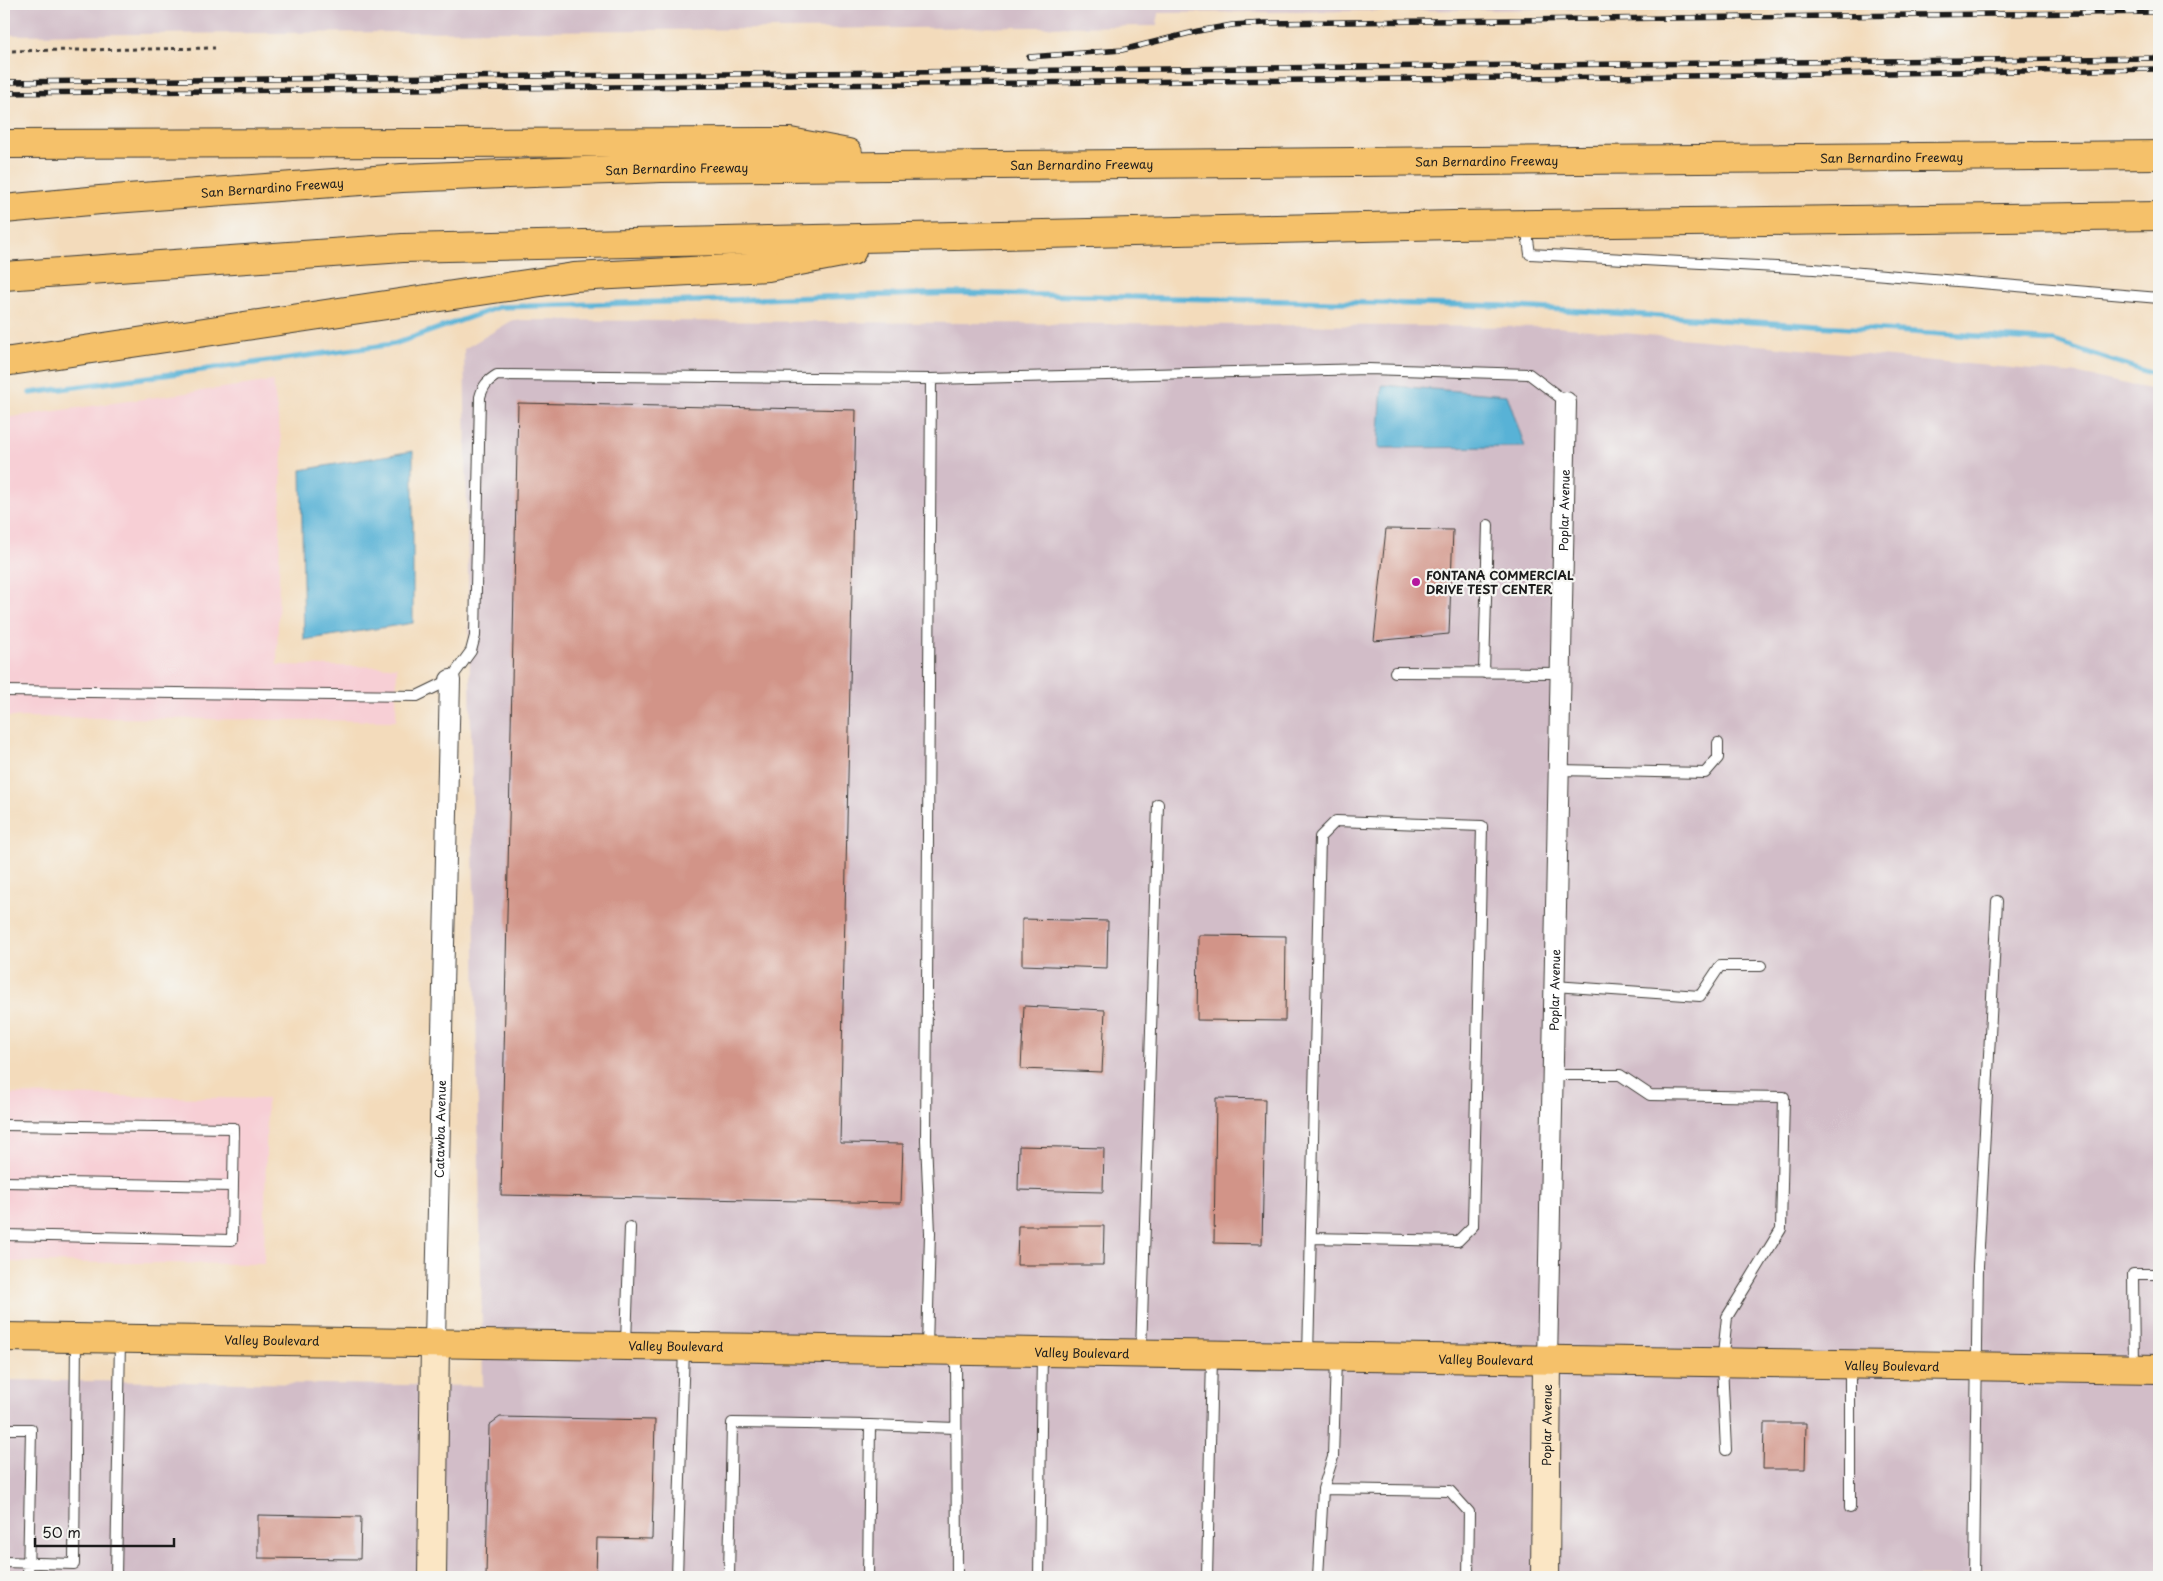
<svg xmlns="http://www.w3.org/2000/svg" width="2163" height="1581" font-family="'Playpen Sans',sans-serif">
	<rect width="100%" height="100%" fill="#f6f6f2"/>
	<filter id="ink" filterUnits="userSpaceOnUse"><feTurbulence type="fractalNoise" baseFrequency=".02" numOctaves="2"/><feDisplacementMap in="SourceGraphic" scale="10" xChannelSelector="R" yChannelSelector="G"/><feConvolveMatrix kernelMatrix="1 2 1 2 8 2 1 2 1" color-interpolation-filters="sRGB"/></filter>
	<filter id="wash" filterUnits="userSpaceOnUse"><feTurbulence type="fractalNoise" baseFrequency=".0096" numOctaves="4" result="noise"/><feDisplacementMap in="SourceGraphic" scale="20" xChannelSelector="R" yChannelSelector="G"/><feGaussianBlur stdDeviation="1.12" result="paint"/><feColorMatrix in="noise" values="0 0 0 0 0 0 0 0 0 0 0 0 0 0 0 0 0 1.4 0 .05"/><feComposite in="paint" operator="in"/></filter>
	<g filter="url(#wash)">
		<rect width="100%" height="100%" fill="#f3dbbb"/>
		<path fill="#f7cfd5" d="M 273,381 L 282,447 L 277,665 L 397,667 L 396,721 L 4,717 L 4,418 Z
			M 4,1094 L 267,1099 L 264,1264 L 4,1262 Z"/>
		<path fill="#d2bdc8" d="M 4,4 L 2050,4 L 1158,13 L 1157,26 L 4,35 Z
			M 513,320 L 1557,327 L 2079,374 L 2159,391 L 2159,1577 L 4,1577 L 4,1380 L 483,1386 L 464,349 Z"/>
		<path fill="#58b2d6" stroke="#3a6779" d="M 1382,385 L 1507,395 L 1525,447 L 1378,448 Z
			M 413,451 L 413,623 L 304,640 L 301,470 Z"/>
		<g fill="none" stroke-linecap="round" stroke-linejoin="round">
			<path stroke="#58b2d6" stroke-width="5.5" d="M 30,393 L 394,344 L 499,307 L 956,293 L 1502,306 L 2054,341 L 2159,376"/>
		</g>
		<g id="blocks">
			<path fill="#d29488" d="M 518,403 L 856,410 L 840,1143 L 903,1144 L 901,1203 L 501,1195 Z
				M 1386,529 L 1453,530 L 1449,634 L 1374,641 Z
				M 1022,919 L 1108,921 L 1107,968 L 1022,965 Z
				M 1198,935 L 1286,936 L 1285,1021 L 1197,1020 Z
				M 1024,1006 L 1105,1010 L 1102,1072 L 1021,1069 Z
				M 1216,1098 L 1265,1099 L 1262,1244 L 1214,1243 Z
				M 1019,1146 L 1104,1148 L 1103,1192 L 1018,1190 Z
				M 1018,1226 L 1104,1226 L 1103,1265 L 1017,1265 Z
				M 500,1417 L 655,1420 L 652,1539 L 597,1538 L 596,1577 L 486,1577 L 489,1425 Z
				M 1764,1423 L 1806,1423 L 1805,1469 L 1763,1469 Z
				M 258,1515 L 361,1517 L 360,1559 L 258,1558 Z"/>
		</g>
	</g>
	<g filter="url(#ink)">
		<use href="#blocks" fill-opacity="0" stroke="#3c3934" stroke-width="1"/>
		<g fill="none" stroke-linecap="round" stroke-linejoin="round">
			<defs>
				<path id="lane" d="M 1526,225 L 1530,254 L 1814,269 L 2159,298
					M 1395,672 L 1560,673
					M 1484,673 L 1488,525
					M 4,691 L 417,696 L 450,680 L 471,651 L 475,636 L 480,397 C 483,386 487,381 497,375 L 931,379 L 1368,369 L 1529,374 L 1566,402
					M 1558,770 L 1705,773 L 1718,758 L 1718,743
					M 1554,986 L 1700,996 L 1720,966 L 1761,966
					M 1552,1075 L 1620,1075 L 1650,1095 L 1784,1097 L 1781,1229 L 1727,1317 L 1722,1364 L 1726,1450
					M 4,1125 L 234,1128 L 232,1240 L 4,1235
					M 4,1182 L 233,1186
					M 626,1343 L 630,1227
					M 927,1348 L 930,1233 L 926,1140 L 931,379
					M 956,1352 L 957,1577
					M 1141,1353 L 1158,804
					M 1308,1357 L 1320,837 L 1336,821 L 1482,826 L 1473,1226 L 1458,1241 L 1311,1238
					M 2134,1369 L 2133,1274 L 2159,1274
					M 870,1425 L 956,1428
					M 4,1429 L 31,1429 L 28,1577
					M 1323,1489 L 1450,1491 L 1469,1512 L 1468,1577
					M 1850,1508 L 1850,1367
					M 4,1562 L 74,1564 L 76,1339
					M 116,1577 L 120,1339
					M 677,1577 L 684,1347
					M 729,1577 L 732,1423 L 870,1425 L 868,1577
					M 1039,1577 L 1042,1354
					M 1207,1577 L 1212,1357
					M 1318,1577 L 1323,1489 L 1333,1457 L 1336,1358
					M 1974,1577 L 1978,1266 L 1997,901"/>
				<g id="street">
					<path id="s1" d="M 435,1341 L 450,680"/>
					<path id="s2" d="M 1547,1362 L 1566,402"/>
				</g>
				<g id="secondary">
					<path d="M 432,1577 L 435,1341"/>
					<path id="s3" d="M 1545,1577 L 1547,1362"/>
				</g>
				<g id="primary">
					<path id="s4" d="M 4,1337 C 722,1344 1441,1361 2159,1369"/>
				</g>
				<g id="highway">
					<path d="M 4,144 L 790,142 L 848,153"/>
					<path id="s5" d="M 4,209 L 100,200 L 402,178 L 661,168 L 2159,155"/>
					<path d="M 4,276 L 403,248 L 1454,225 L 2159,216"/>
					<path d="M 4,362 L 574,277 L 768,267 L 852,251"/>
				</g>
			</defs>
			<use href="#lane" stroke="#3c3934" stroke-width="12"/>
			<use href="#street" stroke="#3c3934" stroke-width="22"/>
			<use href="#secondary" stroke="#3c3934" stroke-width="30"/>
			<use href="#primary" stroke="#3c3934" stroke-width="30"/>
			<use href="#highway" stroke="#3c3934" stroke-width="30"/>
			<path stroke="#3c3934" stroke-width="3" stroke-dasharray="4 4" stroke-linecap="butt" d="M 4,51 L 215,48"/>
			<use href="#lane" stroke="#fff" stroke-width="10"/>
			<use href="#street" stroke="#fff" stroke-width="20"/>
			<use href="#secondary" stroke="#fbe6c4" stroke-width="28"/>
			<use href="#primary" stroke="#f5c16b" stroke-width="28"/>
			<use href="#highway" stroke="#f5c16b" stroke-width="28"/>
			<defs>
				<path id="rail" d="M 1029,57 L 1122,50 L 1198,31 L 1232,25 L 1265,23 L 2159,12
					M 4,82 L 2159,58
					M 4,93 L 1618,77 L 2159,69"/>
			</defs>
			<use href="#rail" stroke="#1c1c1c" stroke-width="5.5"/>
			<use href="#rail" stroke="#f6f6f2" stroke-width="4" stroke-dasharray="11" stroke-linecap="butt"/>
		</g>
	</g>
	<circle fill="#b5179e" stroke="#f6f6f2" stroke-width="2" cx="1416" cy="582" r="5"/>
	<g text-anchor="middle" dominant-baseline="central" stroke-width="4.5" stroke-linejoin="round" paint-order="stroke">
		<g font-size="12" fill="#1c1c1c" stroke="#f6f6f2">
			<text stroke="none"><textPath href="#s5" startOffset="1889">San Bernardino Freeway</textPath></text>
			<text stroke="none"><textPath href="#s5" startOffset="1484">San Bernardino Freeway</textPath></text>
			<text stroke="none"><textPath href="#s5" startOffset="1079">San Bernardino Freeway</textPath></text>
			<text stroke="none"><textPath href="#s5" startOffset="674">San Bernardino Freeway</textPath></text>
			<text stroke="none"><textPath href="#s5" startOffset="269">San Bernardino Freeway</textPath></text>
			<text stroke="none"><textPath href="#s2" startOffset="852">Poplar Avenue</textPath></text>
			<text stroke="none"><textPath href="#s2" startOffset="372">Poplar Avenue</textPath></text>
			<text stroke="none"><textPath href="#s1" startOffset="212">Catawba Avenue</textPath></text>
			<text stroke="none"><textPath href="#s4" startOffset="268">Valley Boulevard</textPath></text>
			<text stroke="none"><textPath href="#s4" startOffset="672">Valley Boulevard</textPath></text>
			<text stroke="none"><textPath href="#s4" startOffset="1078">Valley Boulevard</textPath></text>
			<text stroke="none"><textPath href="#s4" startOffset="1482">Valley Boulevard</textPath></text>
			<text stroke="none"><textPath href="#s4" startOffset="1888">Valley Boulevard</textPath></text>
			<text stroke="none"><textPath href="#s3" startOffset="152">Poplar Avenue</textPath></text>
		</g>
		<g font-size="12" font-weight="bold" fill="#1c1c1c" stroke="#f6f6f2" text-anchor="start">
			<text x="1426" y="575">FONTANA COMMERCIAL<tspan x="1426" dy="14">DRIVE TEST CENTER</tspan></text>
		</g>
	</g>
	<rect width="2163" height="1581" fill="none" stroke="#f6f6f2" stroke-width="20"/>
	<path d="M35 1538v8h139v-8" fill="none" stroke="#1c1c1c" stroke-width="2.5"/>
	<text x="42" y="1538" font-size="15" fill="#1c1c1c" stroke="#f6f6f2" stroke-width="4" paint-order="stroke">50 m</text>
</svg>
